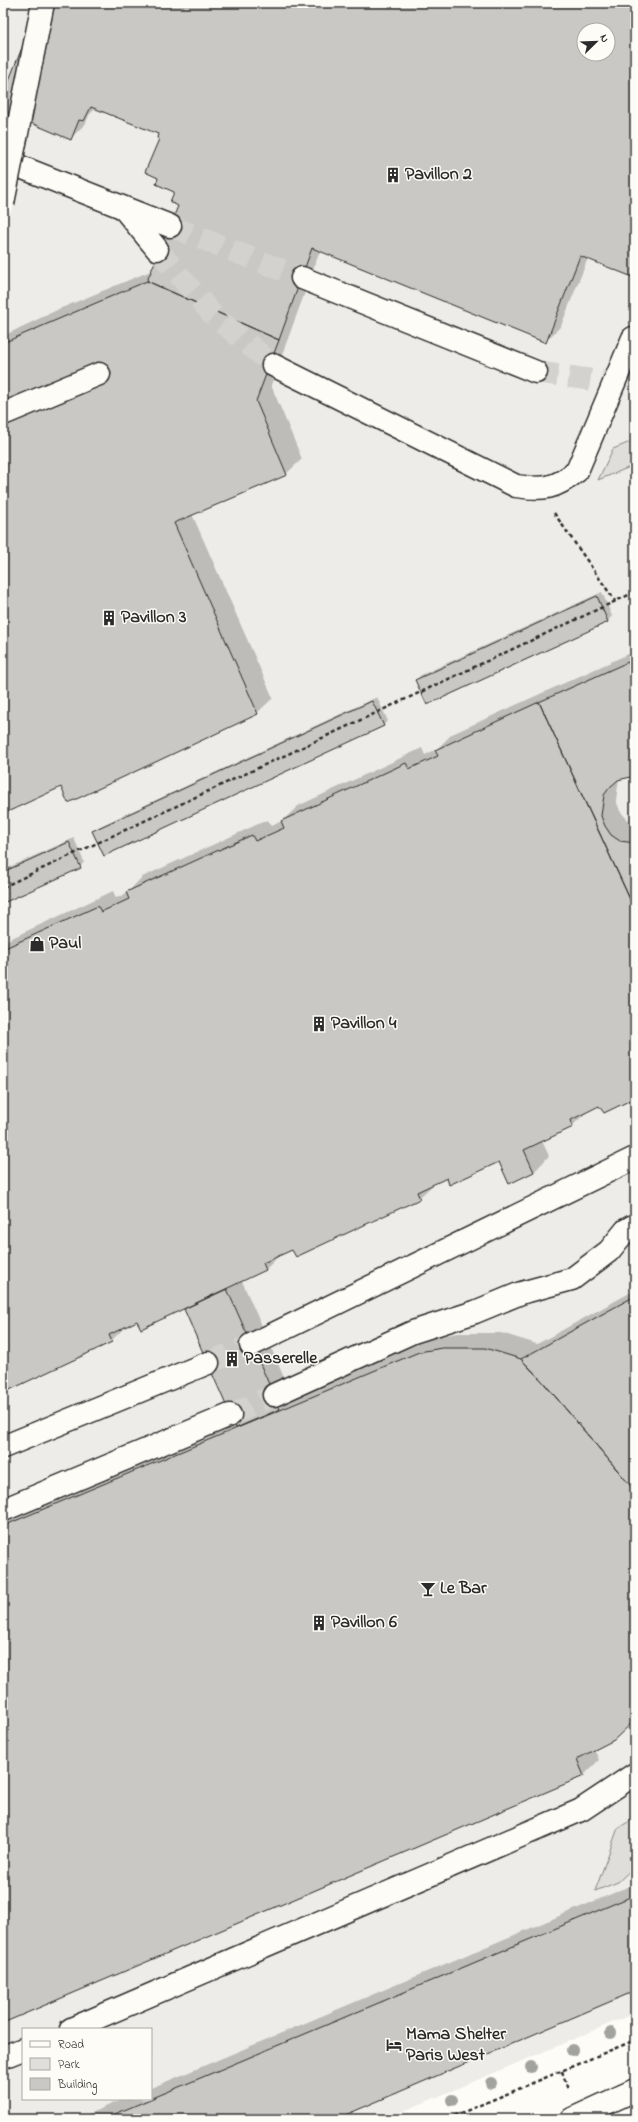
<svg xmlns="http://www.w3.org/2000/svg" width="638" height="2122" font-family="'Indie Flower',sans-serif">
	<rect width="100%" height="100%" fill="#fdfcf7"/>
	<filter id="ink" filterUnits="userSpaceOnUse"><feTurbulence type="fractalNoise" baseFrequency=".025" numOctaves="2"/><feDisplacementMap in="SourceGraphic" scale="8" xChannelSelector="R" yChannelSelector="G"/><feConvolveMatrix kernelMatrix="1 2 1 2 8 2 1 2 1" color-interpolation-filters="sRGB"/></filter>
	<g filter="url(#ink)">
		<path fill="#edece8" fill-rule="evenodd" d="M 3,3 L 635,3 L 635,2013 L 385,2119 L 3,2119 ZM 584,30 L 608,30 L 608,54 L 584,54 ZM 23,2029 L 151,2029 L 151,2099 L 23,2099 Z"/>
		<path fill="#dfdeda" stroke="#858482" d="M 635,440 L 635,465 L 598,480 L 613,449 Z
			M 635,1818 L 634,1867 L 618,1882 L 595,1891 L 618,1828 Z"/>
		<path fill="#0003" fill-rule="evenodd" d="M 635,3 L 635,277 L 588,258 L 561,326 L 545,342 L 320,251 L 271,385 L 302,459 L 286,474 L 192,514 L 273,698 L 257,713 L 61,786 L 3,813 L 3,336 L 59,309 L 153,270 L 179,205 L 175,191 L 160,177 L 161,139 L 159,133 L 96,108 L 89,115 L 86,123 L 71,138 L 3,110 L 3,97 ZM 584,30 L 608,30 L 608,54 L 584,54 Z
			M 602,592 L 612,616 L 608,621 L 428,704 L 416,680 L 421,675 Z
			M 635,651 L 635,775 L 619,779 L 616,800 L 620,811 L 627,819 L 635,825 L 635,1097 L 600,1104 L 588,1111 L 572,1126 L 542,1141 L 549,1156 L 534,1172 L 509,1182 L 499,1161 L 447,1177 L 435,1183 L 419,1198 L 292,1248 L 281,1254 L 266,1269 L 242,1281 L 292,1396 L 435,1337 L 458,1333 L 501,1333 L 537,1344 L 635,1290 L 635,1718 L 594,1749 L 599,1760 L 584,1775 L 3,2022 L 3,1517 L 234,1421 L 185,1307 L 137,1320 L 126,1326 L 111,1341 L 3,1392 L 3,942 L 113,891 L 116,898 L 127,893 L 142,877 L 267,820 L 271,826 L 282,821 L 298,806 L 422,748 L 425,755 L 437,749 L 452,734 Z
			M 377,697 L 388,721 L 383,725 L 94,831 L 98,827 Z
			M 74,838 L 84,862 L 80,867 L 3,902 L 3,870 Z
			M 635,1884 L 635,1990 L 333,2119 L 76,2119 L 124,2099 L 151,2099 L 151,2088 Z"/>
		<path fill="#c9c8c4" stroke="#2b2b2b" fill-rule="evenodd" d="M 40,3 L 635,3 L 635,278 L 580,256 L 546,343 L 312,248 L 279,340 L 147,281 L 178,206 L 170,202 L 174,192 L 156,184 L 158,178 L 145,172 L 159,139 L 157,138 L 158,134 L 91,107 L 84,121 L 79,120 L 71,140 L 3,111 L 3,95 ZM 584,30 L 608,30 L 608,54 L 584,54 Z
			M 147,281 L 279,340 L 256,401 L 287,475 L 174,523 L 258,714 L 68,803 L 61,787 L 3,814 L 3,343 Z
			M 597,596 L 608,622 L 427,705 L 415,680 Z
			M 628,662 L 635,677 L 635,776 L 618,780 L 610,787 L 604,795 L 601,816 L 605,826 L 611,835 L 620,841 L 635,843 L 635,910 L 539,702 Z
			M 372,701 L 384,726 L 104,856 L 92,831 Z
			M 539,702 L 635,910 L 635,1098 L 604,1113 L 599,1106 L 571,1120 L 573,1127 L 524,1150 L 534,1172 L 509,1184 L 499,1162 L 449,1185 L 447,1178 L 417,1192 L 420,1199 L 296,1257 L 292,1250 L 263,1263 L 266,1270 L 141,1329 L 137,1321 L 109,1335 L 112,1342 L 3,1393 L 3,949 L 98,906 L 101,912 L 129,899 L 126,892 L 252,835 L 255,841 L 284,828 L 281,821 L 406,763 L 409,769 L 438,756 L 435,750 Z
			M 69,842 L 81,868 L 3,903 L 3,872 Z
			M 227,1289 L 280,1409 L 236,1428 L 184,1309 Z
			M 635,1296 L 635,1491 L 543,1382 L 521,1359 Z
			M 442,1348 L 485,1348 L 521,1359 L 543,1382 L 635,1491 L 635,1720 L 614,1740 L 577,1759 L 584,1776 L 3,2023 L 3,1526 L 419,1352 Z
			M 635,1895 L 635,1991 L 336,2119 L 103,2119 Z"/>
		<g fill="none" stroke-linecap="round" stroke-linejoin="round">
			<path stroke="#d3d2ce" stroke-width="22" stroke-dasharray="22 11" stroke-linecap="butt" d="M 170,226 L 302,278
				M 157,249 L 211,313 L 273,365
				M 536,372 L 635,386
				M 208,1363 L 251,1345
				M 230,1415 L 274,1395"/>
			<defs>
				<path id="minor" d="M 3,160 L 170,226
					M 125,210 L 157,249
					M 302,278 L 536,372
					M 273,365 L 516,486 C 544,490 555,489 577,471 L 633,338
					M 3,414 L 99,374
					M 251,1345 L 635,1158
					M 274,1395 L 413,1332 L 475,1312 L 521,1293 L 572,1279 L 609,1251 L 626,1230 L 635,1225
					M 3,1447 L 208,1363
					M 3,1510 L 230,1415
					M 71,2029 L 581,1810 L 635,1774
					M 3,2057 L 23,2049
					M 572,2119 L 635,2090"/>
			</defs>
			<use href="#minor" stroke="#2b2b2b" stroke-width="25"/>
			<path stroke="#2b2b2b" stroke-width="2.5" stroke-dasharray="4 3" stroke-linecap="butt" d="M 554,513 L 615,601
				M 3,887 L 635,592
				M 562,2071 L 568,2090
				M 447,2119 L 635,2040"/>
			<use href="#minor" stroke="#fdfcf7" stroke-width="22"/>
			<defs>
				<path id="highway-bridge" d="M 3,203 L 43,3"/>
			</defs>
			<use href="#highway-bridge" stroke="#2b2b2b" stroke-width="25" stroke-linecap="butt"/>
			<use href="#highway-bridge" stroke="#fdfcf7" stroke-width="22"/>
		</g>
		<g fill="#a2a29f">
			<circle cx="611" cy="2033" r="6"/>
			<circle cx="572" cy="2050" r="6"/>
			<circle cx="531" cy="2067" r="6"/>
			<circle cx="491" cy="2083" r="6"/>
			<circle cx="452" cy="2100" r="6"/>
		</g>
	</g>
	<defs>
		<symbol id="building-bare" viewBox="-9 -9 18 18"><path d="M-4-6H4V6H1V3H-1V6H-4ZM-2.5-4.3h1.7v1.8h-1.7ZM.8-4.3h1.7v1.8H.8ZM-2.5-1h1.7V.8h-1.7ZM.8-1h1.7V.8H.8Z" fill="#2b2b2b" stroke="#fdfcf7" stroke-width="2.5" paint-order="stroke"/></symbol>
		<symbol id="shop-bare" viewBox="-9 -9 18 18"><path d="M-5-2.5h2.3a2.7 3.5 0 0 1 5.4 0H5L5.5 6h-11ZM-1.5-2.5h3a1.5 2.3 0 0 0-3 0Z" fill="#2b2b2b" stroke="#fdfcf7" stroke-width="2.5" paint-order="stroke"/></symbol>
		<symbol id="bar-bare" viewBox="-9 -9 18 18"><path d="M-6-5H6L.8 .8V4.5H3.5V6h-7V4.5H-.8V.8Z" fill="#2b2b2b" stroke="#fdfcf7" stroke-width="2.5" paint-order="stroke"/></symbol>
		<symbol id="hotel-bare" viewBox="-9 -9 18 18"><path d="M-6-4.5h1.5V1H6V5H4.5V3h-9V5H-6ZM-4 0a1.8 1.8 0 1 1 3.6 0ZM.5 0V-2.5h3Q6-2.5 6 0Z" fill="#2b2b2b" stroke="#fdfcf7" stroke-width="2.5" paint-order="stroke"/></symbol>
	</defs>
	<g fill-rule="evenodd">
		<use href="#building-bare" x="382" y="164" width="22" height="22"/>
		<use href="#building-bare" x="98" y="607" width="22" height="22"/>
		<use href="#shop-bare" x="26" y="933" width="22" height="22"/>
		<use href="#building-bare" x="308" y="1013" width="22" height="22"/>
		<use href="#building-bare" x="221" y="1348" width="22" height="22"/>
		<use href="#bar-bare" x="417" y="1578" width="22" height="22"/>
		<use href="#building-bare" x="308" y="1612" width="22" height="22"/>
		<use href="#hotel-bare" x="383" y="2034" width="22" height="22"/>
	</g>
	<g text-anchor="middle" dominant-baseline="central" stroke-width="3" stroke-linejoin="round" paint-order="stroke">
		<g font-size="18" font-weight="bold" fill="#2b2b2b" stroke="#fdfcf7" text-anchor="start">
			<text x="405" y="175">Pavillon 2</text>
			<text x="121" y="618">Pavillon 3</text>
			<text x="49" y="944">Paul</text>
			<text x="331" y="1024">Pavillon 4</text>
			<text x="244" y="1359">Passerelle</text>
			<text x="440" y="1589">Le Bar</text>
			<text x="331" y="1623">Pavillon 6</text>
			<text x="406" y="2035">Mama Shelter<tspan x="406" dy="21">Paris West</tspan></text>
		</g>
	</g>
	<rect width="638" height="2122" fill="none" stroke="#fdfcf7" stroke-width="16"/>
	<rect x="8" y="8" width="622" height="2106" fill="none" stroke="#2b2b2b" stroke-width="1.5" filter="url(#ink)"/>
	<rect x="22" y="2028" width="130" height="72" fill="#fdfcf7" stroke="#a9a8a5"/>
	<rect x="30" y="2041" width="20" height="6" fill="#fdfcf7" stroke="#a9a8a5"/>
	<text x="58" y="2048" font-size="12" fill="#2b2b2b">Road</text>
	<rect x="30" y="2058" width="20" height="12" fill="#dfdeda" stroke="#a9a8a5"/>
	<text x="58" y="2068" font-size="12" fill="#2b2b2b">Park</text>
	<rect x="30" y="2078" width="20" height="12" fill="#c9c8c4" stroke="#a9a8a5"/>
	<text x="58" y="2088" font-size="12" fill="#2b2b2b">Building</text>
	<g transform="translate(596 42) rotate(67)"><circle r="19" fill="#fdfcf7" stroke="#a9a8a5"/>
	<path d="M0-3L7 15L0 10L-7 15Z" fill="#2b2b2b"/>
	<text y="-6" font-size="11" font-weight="bold" text-anchor="middle" fill="#2b2b2b">N</text>
	</g>
</svg>
